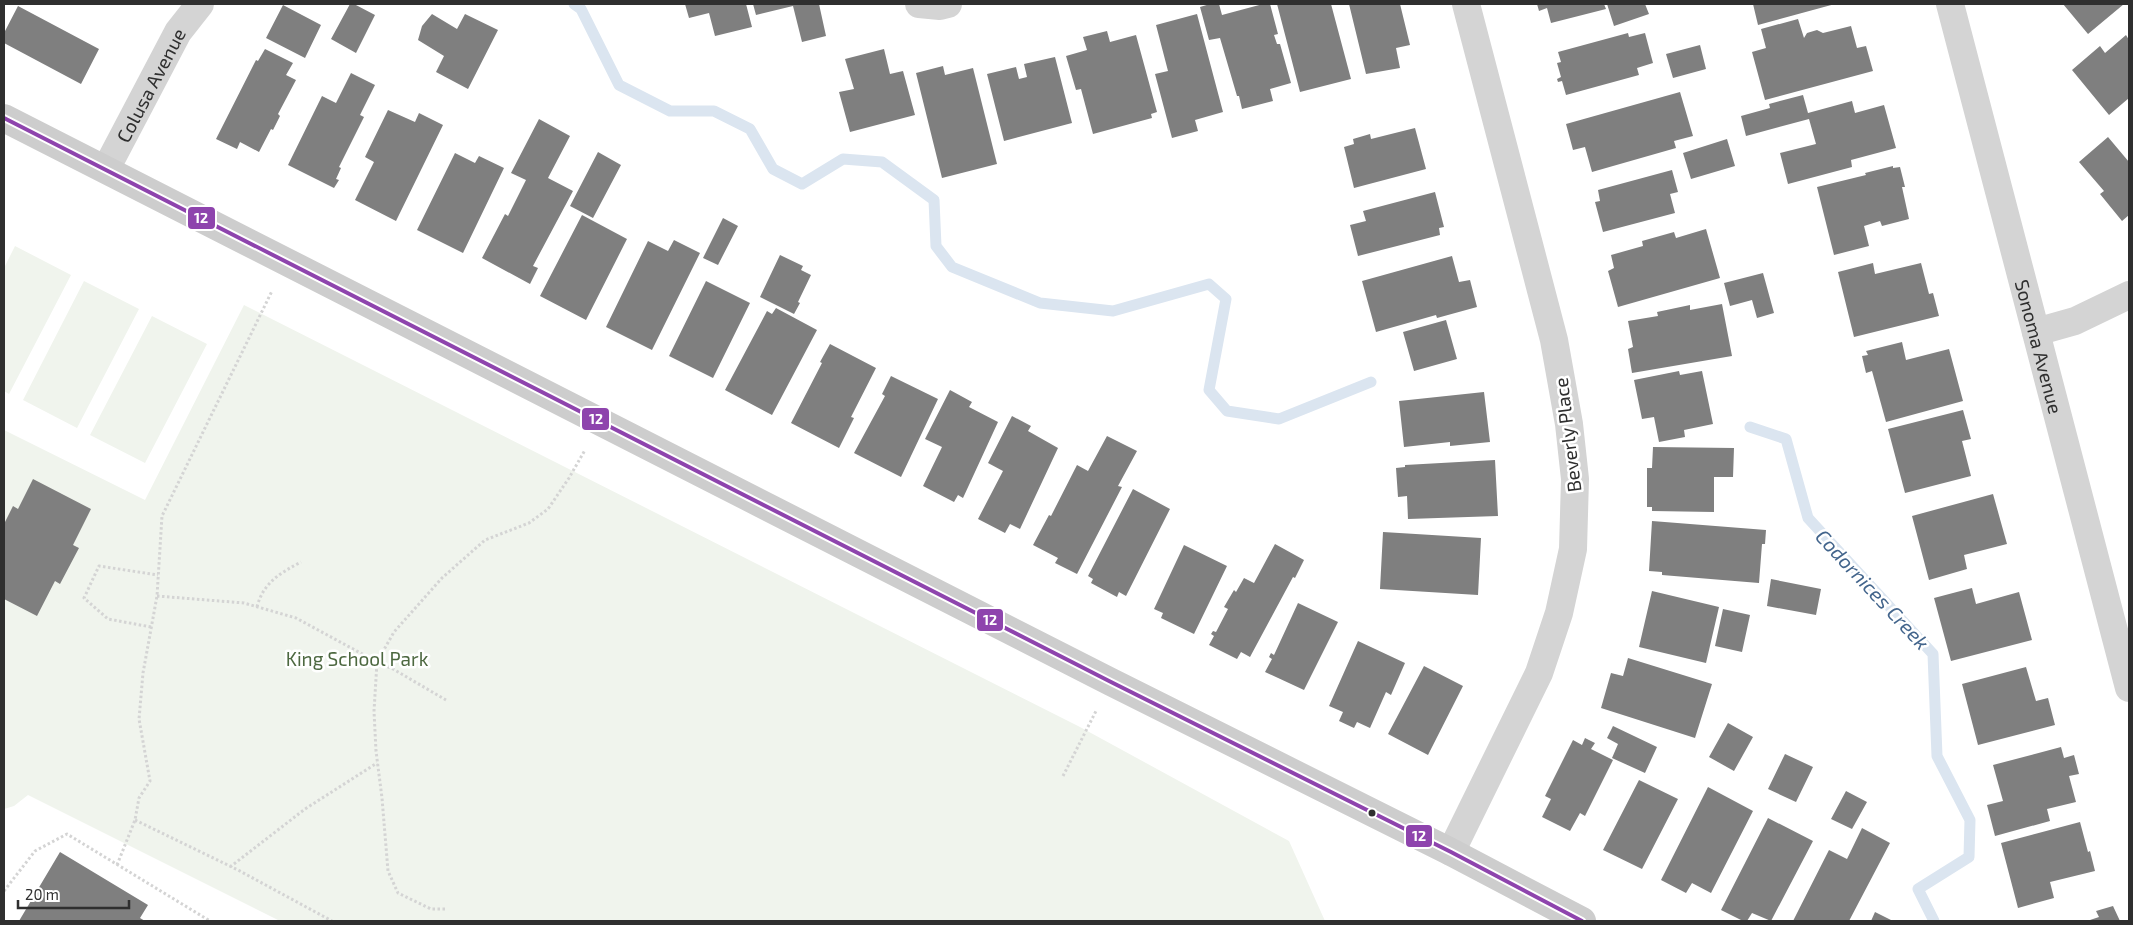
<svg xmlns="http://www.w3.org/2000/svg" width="2133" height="925" font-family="'Exo 2',sans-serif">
	<rect width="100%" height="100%" fill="#fff"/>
	<path fill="#f0f4ed" d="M 15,246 L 71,275 L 9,394 L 4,391 L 4,268 Z
		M 84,281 L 139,309 L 77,428 L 23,400 Z
		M 244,305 L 1080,727 L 1289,841 L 1325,921 L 280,921 L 28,795 L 14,806 L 4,809 L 4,430 L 145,500 Z
		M 152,316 L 207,344 L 145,463 L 90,435 Z"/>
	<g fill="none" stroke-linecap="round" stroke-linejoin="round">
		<path stroke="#dbe5f0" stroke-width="11" d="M 574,4 L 581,9 L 619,85 L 670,111 L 714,111 L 750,129 L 773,169 L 802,184 L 843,159 L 882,162 L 934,200 L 936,246 L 952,267 L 1040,303 L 1113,311 L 1209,284 L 1226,299 L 1209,390 L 1227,411 L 1279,419 L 1371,382
			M 1750,427 L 1786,439 L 1808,518 L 1933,654 L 1937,756 L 1970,820 L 1969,857 L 1918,889 L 1934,921"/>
	</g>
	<path fill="#7f7f7f" d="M 350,4 L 354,4 L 375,15 L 356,53 L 331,39 Z
		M 685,4 L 746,4 L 752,27 L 715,36 L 709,13 L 689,18 Z
		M 753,4 L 819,4 L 826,36 L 802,42 L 793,6 L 756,15 Z
		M 1210,4 L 1219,4 L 1222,15 L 1263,4 L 1270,4 L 1278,34 L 1274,35 L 1277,44 L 1280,44 L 1291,83 L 1270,89 L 1273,101 L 1242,109 L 1239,96 L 1237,96 L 1220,38 L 1209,40 L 1200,7 Z
		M 1277,4 L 1331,4 L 1351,79 L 1300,92 Z
		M 1349,4 L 1400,4 L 1410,45 L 1396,48 L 1400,68 L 1366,74 Z
		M 1537,4 L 1604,4 L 1606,9 L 1551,23 L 1547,8 L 1539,11 Z
		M 1607,4 L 1645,4 L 1649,14 L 1614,26 Z
		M 1753,4 L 1835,4 L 1758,25 Z
		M 2063,4 L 2124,4 L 2088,34 Z
		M 283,5 L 321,25 L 305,58 L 266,38 Z
		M 18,6 L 99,49 L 81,84 L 4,43 L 4,33 Z
		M 432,14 L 457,29 L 465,14 L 498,30 L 468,89 L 436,72 L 444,56 L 418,40 L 422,26 Z
		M 1197,14 L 1223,112 L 1195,120 L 1198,131 L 1172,138 L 1155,74 L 1168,71 L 1156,25 Z
		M 1798,19 L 1804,38 L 1807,33 L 1817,30 L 1823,33 L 1851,26 L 1857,48 L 1866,46 L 1873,71 L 1765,100 L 1752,52 L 1766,48 L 1761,29 Z
		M 1107,31 L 1110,42 L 1136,35 L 1157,112 L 1151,114 L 1152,118 L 1093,134 L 1081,89 L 1076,90 L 1066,56 L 1087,50 L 1083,37 Z
		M 1628,33 L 1629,37 L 1645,33 L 1653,63 L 1637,68 L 1639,75 L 1566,95 L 1562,81 L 1558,82 L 1557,79 L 1561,77 L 1557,63 L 1561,62 L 1558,52 Z
		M 2126,35 L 2129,40 L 2129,98 L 2109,115 L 2072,70 L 2100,46 L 2105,53 Z
		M 1700,45 L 1706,69 L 1673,78 L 1666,54 Z
		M 265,49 L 293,63 L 286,75 L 296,80 L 278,114 L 280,116 L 273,130 L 271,129 L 259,152 L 240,142 L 237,149 L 216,139 L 256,60 L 258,61 Z
		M 884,49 L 890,74 L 903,71 L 915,115 L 850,132 L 839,92 L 854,89 L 845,59 Z
		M 1055,57 L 1072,123 L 1004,141 L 987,74 L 1016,67 L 1019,79 L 1027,77 L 1024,64 Z
		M 943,66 L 945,75 L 973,68 L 997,164 L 942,178 L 916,73 Z
		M 351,73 L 375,85 L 360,115 L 364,117 L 339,167 L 341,168 L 336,179 L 339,180 L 334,188 L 288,165 L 322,96 L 336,103 Z
		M 1680,92 L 1693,136 L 1674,141 L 1676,148 L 1592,172 L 1585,147 L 1573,150 L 1566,124 Z
		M 1803,95 L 1808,113 L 1852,101 L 1855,113 L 1884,105 L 1896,148 L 1851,160 L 1852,167 L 1788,184 L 1780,153 L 1816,144 L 1809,119 L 1746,136 L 1741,116 L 1770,108 L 1769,104 Z
		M 388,110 L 415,122 L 419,113 L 443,125 L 396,221 L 355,200 L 374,162 L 365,157 Z
		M 539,119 L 570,136 L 548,178 L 573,191 L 533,266 L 538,268 L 530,284 L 482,258 L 505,214 L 508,216 L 526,180 L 511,173 Z
		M 1415,128 L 1426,169 L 1354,188 L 1344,147 L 1354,144 L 1353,139 L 1370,134 L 1371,139 Z
		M 2108,137 L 2129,162 L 2129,215 L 2122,221 L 2100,194 L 2104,191 L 2079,162 Z
		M 1727,139 L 1735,166 L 1691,179 L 1683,153 Z
		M 598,152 L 621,165 L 593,218 L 570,206 Z
		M 455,153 L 475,163 L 479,156 L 504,168 L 463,253 L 417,230 Z
		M 1893,166 L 1893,168 L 1900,167 L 1905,187 L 1902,187 L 1909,219 L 1882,226 L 1880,221 L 1864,226 L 1869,246 L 1834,255 L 1817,187 L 1866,175 L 1865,173 Z
		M 1672,170 L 1678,192 L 1670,194 L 1675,213 L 1603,232 L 1595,202 L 1600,201 L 1598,190 Z
		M 1435,192 L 1444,227 L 1439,228 L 1440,235 L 1358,256 L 1350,225 L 1366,221 L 1363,211 Z
		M 582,215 L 627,239 L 586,320 L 540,296 Z
		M 723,218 L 738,226 L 718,265 L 703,258 Z
		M 1706,229 L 1720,278 L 1618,307 L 1608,271 L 1614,268 L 1611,255 L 1643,246 L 1642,241 L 1674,232 L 1676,238 Z
		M 674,240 L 700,253 L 652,350 L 606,327 L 648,241 L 668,251 Z
		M 780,255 L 803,266 L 801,270 L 811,275 L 798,302 L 800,303 L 794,314 L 760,297 Z
		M 1452,256 L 1459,282 L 1470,280 L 1477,307 L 1437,318 L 1436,315 L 1376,332 L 1362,281 Z
		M 1873,263 L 1875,274 L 1921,263 L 1929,294 L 1933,293 L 1939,316 L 1854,337 L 1838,272 Z
		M 1763,273 L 1774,313 L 1757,318 L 1752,300 L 1730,306 L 1724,283 Z
		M 706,281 L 750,303 L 713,378 L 669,356 Z
		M 1722,304 L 1732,356 L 1632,373 L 1628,349 L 1633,347 L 1628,321 L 1658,316 L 1657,312 L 1690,305 L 1690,310 Z
		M 776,308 L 817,330 L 772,415 L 725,390 L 767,311 L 772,314 Z
		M 1446,320 L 1457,359 L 1414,371 L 1403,332 Z
		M 1902,342 L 1906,360 L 1949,349 L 1963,401 L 1886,422 L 1872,371 L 1866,373 L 1862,356 L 1868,355 L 1866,351 Z
		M 830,344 L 876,368 L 851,417 L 854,418 L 839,448 L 791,423 L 822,363 L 820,362 Z
		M 1679,371 L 1680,375 L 1702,371 L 1713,424 L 1684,430 L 1685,437 L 1659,442 L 1654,417 L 1642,419 L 1634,380 Z
		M 891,376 L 938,399 L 901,477 L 854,453 L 885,396 L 882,394 Z
		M 950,390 L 972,402 L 969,407 L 998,422 L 963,498 L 958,495 L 954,502 L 923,486 L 942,447 L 925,439 Z
		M 1484,392 L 1490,442 L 1450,446 L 1450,442 L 1404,447 L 1399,401 Z
		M 1963,410 L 1971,439 L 1962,441 L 1971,476 L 1905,493 L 1888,429 Z
		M 1012,416 L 1031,426 L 1028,431 L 1058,448 L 1020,529 L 1010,524 L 1005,533 L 978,519 L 1003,471 L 988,463 Z
		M 1107,436 L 1137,451 L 1118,486 L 1122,487 L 1077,574 L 1055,563 L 1058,558 L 1033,545 L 1049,515 L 1051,516 L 1077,465 L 1088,471 Z
		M 1653,447 L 1734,448 L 1733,477 L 1714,477 L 1714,512 L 1652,511 L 1652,507 L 1647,507 L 1647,468 L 1652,468 Z
		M 1495,460 L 1498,516 L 1408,519 L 1407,496 L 1398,497 L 1396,468 L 1405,467 L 1405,465 Z
		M 33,479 L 91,509 L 73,545 L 79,548 L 60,584 L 55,581 L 37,616 L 4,599 L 4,524 L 13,506 L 18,509 Z
		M 1133,489 L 1170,509 L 1126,596 L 1119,592 L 1117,597 L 1091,583 L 1093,579 L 1088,576 Z
		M 1993,494 L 2007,544 L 1964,555 L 1967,569 L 1929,580 L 1912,516 Z
		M 1652,521 L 1766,530 L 1765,544 L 1762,544 L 1759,583 L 1662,575 L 1662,572 L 1649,571 Z
		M 1383,532 L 1481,538 L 1478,595 L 1380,589 Z
		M 1275,544 L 1304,560 L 1295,578 L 1293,577 L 1250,657 L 1241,652 L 1237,659 L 1209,645 L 1214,636 L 1211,634 L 1213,631 L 1216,632 L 1228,609 L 1224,607 L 1234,590 L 1236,592 L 1244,578 L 1254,583 Z
		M 1184,545 L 1227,566 L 1194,634 L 1161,618 L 1163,613 L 1154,609 Z
		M 1771,579 L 1821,589 L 1816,615 L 1767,606 Z
		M 1972,588 L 1976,604 L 2019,592 L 2032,640 L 1951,661 L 1934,598 Z
		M 1652,591 L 1719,607 L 1706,663 L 1639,647 Z
		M 1298,603 L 1338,622 L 1304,690 L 1265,672 L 1272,659 L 1269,657 L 1271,653 L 1274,655 Z
		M 1723,609 L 1750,615 L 1742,652 L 1715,646 Z
		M 1358,641 L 1405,663 L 1391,695 L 1386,692 L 1370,728 L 1357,722 L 1354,728 L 1339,721 L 1343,712 L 1329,706 Z
		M 1628,658 L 1712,684 L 1695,738 L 1601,708 L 1611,673 L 1623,676 Z
		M 1424,666 L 1463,686 L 1428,755 L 1388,734 Z
		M 2026,667 L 2036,701 L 2048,698 L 2055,725 L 1978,745 L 1962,684 Z
		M 1728,723 L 1753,737 L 1734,771 L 1709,757 Z
		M 1613,726 L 1657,747 L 1645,773 L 1612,758 L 1618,744 L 1607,738 Z
		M 1585,738 L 1595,743 L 1591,749 L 1613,760 L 1585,816 L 1580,813 L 1570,831 L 1542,817 L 1551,799 L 1545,796 L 1573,740 L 1582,745 Z
		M 2061,747 L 2064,758 L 2074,755 L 2079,774 L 2069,776 L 2076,802 L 2047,809 L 2050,821 L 1995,836 L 1987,805 L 2003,801 L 1993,765 Z
		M 1785,754 L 1813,767 L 1796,802 L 1768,789 Z
		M 1639,780 L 1678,799 L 1642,869 L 1603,850 Z
		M 1708,787 L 1753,811 L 1711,893 L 1692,883 L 1686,893 L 1661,880 Z
		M 1846,791 L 1867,802 L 1852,829 L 1831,819 Z
		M 1768,818 L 1813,841 L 1771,921 L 1752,913 L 1747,921 L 1743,921 L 1721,910 Z
		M 2080,822 L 2088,852 L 2090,851 L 2095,871 L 2050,882 L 2054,898 L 2018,908 L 2001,843 Z
		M 1862,828 L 1890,843 L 1849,921 L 1793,921 L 1829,850 L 1847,859 Z
		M 60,852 L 148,905 L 140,918 L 145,921 L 19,921 Z
		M 2113,906 L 2120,921 L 2087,921 L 2099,917 L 2096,911 Z
		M 1875,912 L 1893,921 L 1871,921 Z"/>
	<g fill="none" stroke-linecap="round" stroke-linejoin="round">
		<path stroke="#d4d4d4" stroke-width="3" stroke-dasharray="2.5 2.5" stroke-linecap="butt" d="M 157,596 L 244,603 L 296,618 L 377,662 L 393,669 L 446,700
			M 257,607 C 263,583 280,573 301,562
			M 151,627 L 108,619 L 84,598 L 99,566 L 158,575
			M 1063,776 L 1096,711
			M 135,820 L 238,870 L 332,921
			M 117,865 L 135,820 L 139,798 L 150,781 L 139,719 L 143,673 L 157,596 L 162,516 L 272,291
			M 230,867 L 305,809 L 377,763
			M 4,891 L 35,851 L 67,834 L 210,921
			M 445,909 L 431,909 L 398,893 L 388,871 L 382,798 L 376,751 L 374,711 L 377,662 L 394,632 L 442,578 L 485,540 L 529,523 L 548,509 L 569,478 L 585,450"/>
		<g stroke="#d4d4d4" stroke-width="28">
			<path d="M 919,4 L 940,6 L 948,4"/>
			<path id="s1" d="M 1950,4 L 2129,688"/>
			<path id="s2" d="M 106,169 L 178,32 L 200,4"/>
			<path d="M 2036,332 L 2075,321 L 2129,295"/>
			<path d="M 1451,852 L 1539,673 L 1559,613 L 1573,549 L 1575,479 L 1569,424 L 1554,340 L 1466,4"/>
		</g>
		<path stroke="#cdcdcd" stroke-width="28" d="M 4,118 L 1111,682 L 1451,852 L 1582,921"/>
		<defs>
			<path id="bus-1" d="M 4,118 L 1111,682 L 1451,852 L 1582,921"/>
		</defs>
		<use href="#bus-1" stroke="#fff" stroke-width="8"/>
		<use href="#bus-1" stroke="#8e44ad" stroke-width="4"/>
	</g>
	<circle fill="#2f2f2f" stroke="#fff" stroke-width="2" cx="1372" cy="813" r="4.5"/>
	<g text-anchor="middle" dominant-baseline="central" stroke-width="5" stroke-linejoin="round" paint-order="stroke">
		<g font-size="19" fill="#2f2f2f" stroke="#fff">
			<text stroke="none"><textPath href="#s2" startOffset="95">Colusa Avenue</textPath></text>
			<text stroke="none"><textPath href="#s1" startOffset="354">Sonoma Avenue</textPath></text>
			<text transform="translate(1567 435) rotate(-97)">Beverly Place</text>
		</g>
		<g font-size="19" fill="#4d6840" stroke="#fff">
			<text x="357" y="658">King School Park</text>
		</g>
		<g font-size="20" font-style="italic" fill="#43658c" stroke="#fff">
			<text transform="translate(1873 589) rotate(47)">Codornices Creek</text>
		</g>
	</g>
	<g stroke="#fff" stroke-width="2">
		<rect x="187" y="206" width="29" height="24" rx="5" fill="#8e44ad"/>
		<rect x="581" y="407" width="29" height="24" rx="5" fill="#8e44ad"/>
		<rect x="976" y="608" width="28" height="24" rx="5" fill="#8e44ad"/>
		<rect x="1405" y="824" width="28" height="24" rx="5" fill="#8e44ad"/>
	</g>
	<g font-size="14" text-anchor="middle" font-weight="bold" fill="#fff">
		<text x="201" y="223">12</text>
		<text x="596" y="424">12</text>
		<text x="990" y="625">12</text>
		<text x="1419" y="841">12</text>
	</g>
	<rect width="2133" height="925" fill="none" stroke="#2f2f2f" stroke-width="10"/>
	<path d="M18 900v8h111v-8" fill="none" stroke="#2f2f2f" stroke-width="2.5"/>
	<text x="25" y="900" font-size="15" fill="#2f2f2f" stroke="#ffffff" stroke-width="4" paint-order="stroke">20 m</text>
</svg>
